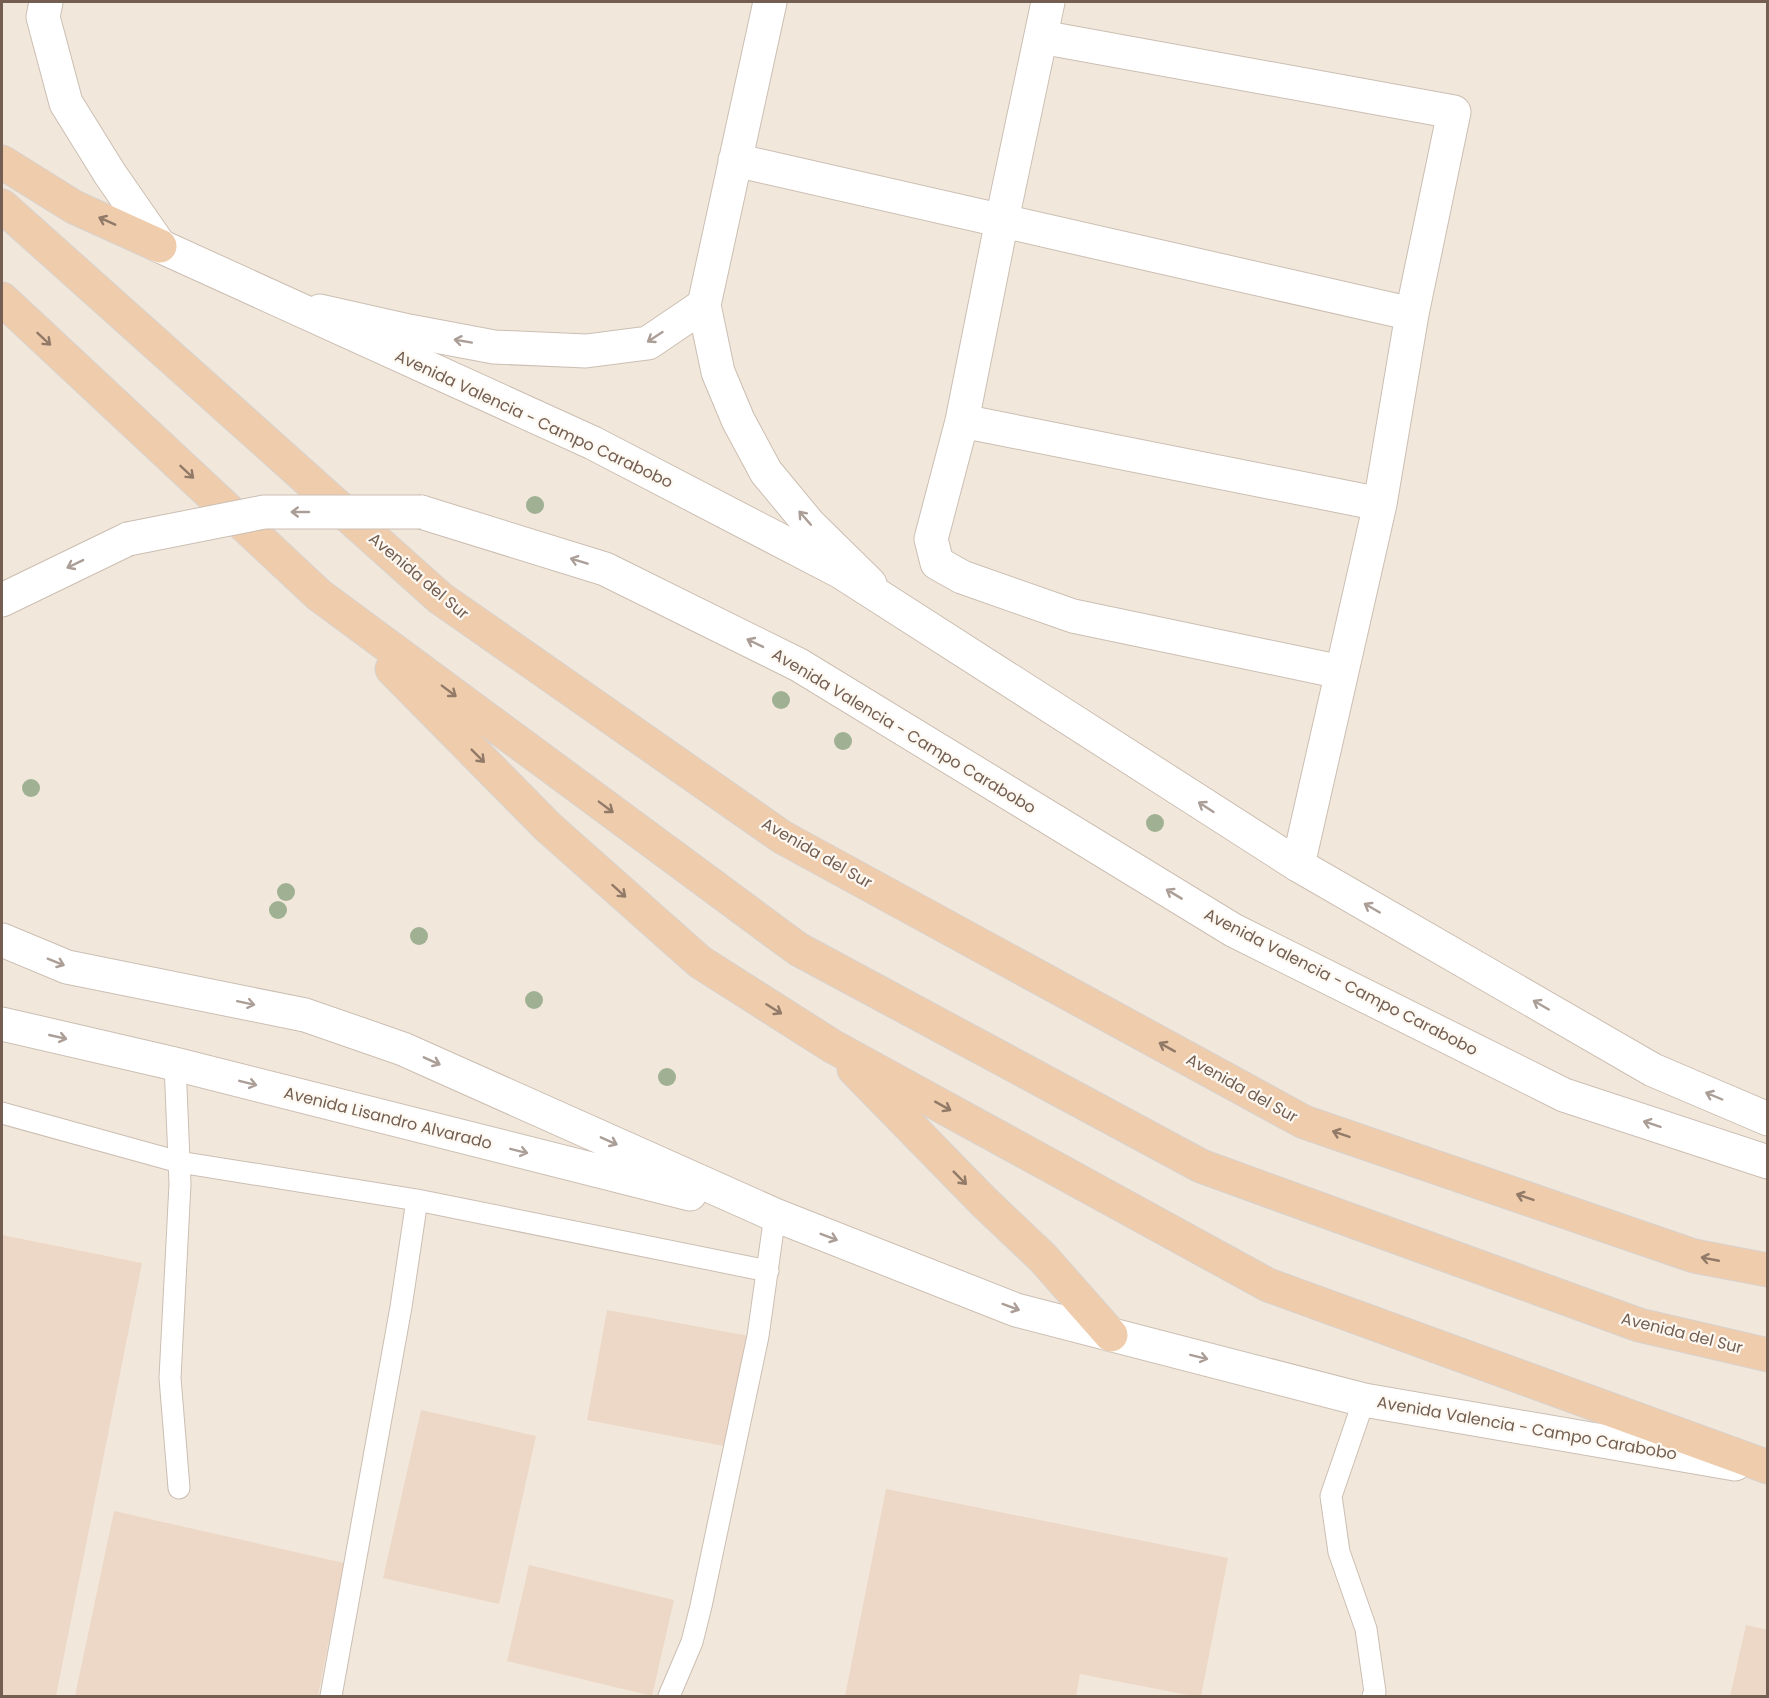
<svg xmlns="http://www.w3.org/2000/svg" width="1769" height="1698" font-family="Poppins,sans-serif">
	<rect width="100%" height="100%" fill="#faf5ec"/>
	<path fill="#f1e8db" d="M 2,2 L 1767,2 L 1767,1696 L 2,1696 Z"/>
	<path fill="#edd7c6" d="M 2,1235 L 142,1263 L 56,1696 L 2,1696 Z
		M 607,1310 L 749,1336 L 729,1447 L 587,1420 Z
		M 421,1410 L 536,1436 L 499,1604 L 383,1578 Z
		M 886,1489 L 1228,1558 L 1201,1696 L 1193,1696 L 1080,1674 L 1076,1696 L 845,1696 Z
		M 114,1511 L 344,1563 L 318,1696 L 75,1696 Z
		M 529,1565 L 674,1600 L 652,1696 L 507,1661 Z
		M 1746,1625 L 1768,1630 L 1768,1696 L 1730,1696 Z"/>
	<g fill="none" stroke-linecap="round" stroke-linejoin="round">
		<defs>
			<path id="service" d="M 175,1064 L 180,1184 L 170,1378 L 179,1488
				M 2,1113 L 179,1162 L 417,1200 L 768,1271
				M 1364,1400 L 1331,1496 L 1339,1552 L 1366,1629 L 1375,1692 L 1373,1696
				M 331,1696 L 401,1307 L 417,1200
				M 669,1696 L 692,1642 L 701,1606 L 758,1336 L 775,1215"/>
			<path id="minor" d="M 46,2 L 43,17 L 66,103 L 110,174 L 160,246
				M 770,2 L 704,305 L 718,372 L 738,420 L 766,472 L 809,524 L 870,584
				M 1048,2 L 1002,220 L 962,421 L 931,539 L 937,563 L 962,577 L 1073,616 L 1341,672
				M 1041,37 L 1454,112 L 1412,314 L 1380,504 L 1298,865
				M 735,160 L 1412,314
				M 320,311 L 409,331 L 494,347 L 586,351 L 648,343 L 704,305
				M 962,421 L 1380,504"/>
			<path id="tertiary" d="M 160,246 L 593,443 L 841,572 L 1298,865 L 1653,1070 L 1768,1119
				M 421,512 L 605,569 L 799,665 L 1233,930 L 1564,1095 L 1768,1162
				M 2,600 L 128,539
				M 2,940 L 67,967 L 305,1015 L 403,1049 L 775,1215 L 1016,1310 L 1364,1400 L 1735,1464
				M 2,1024 L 175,1064 L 690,1194"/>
			<path id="trunk" d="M 2,162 L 74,207 L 160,246
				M 2,206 L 440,598 L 782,837 L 1304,1122 L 1694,1256 L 1768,1270
				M 2,299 L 319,595 L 798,949 L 1201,1166 L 1639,1325 L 1768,1355
				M 392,669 L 548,827 L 700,962 L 832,1046 L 1268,1285 L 1768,1467
				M 854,1069 L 984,1202 L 1043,1258 L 1111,1335"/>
		</defs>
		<use href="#service" stroke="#ccbeb2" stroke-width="23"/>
		<use href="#minor" stroke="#ccbeb2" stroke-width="35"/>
		<use href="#tertiary" stroke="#ccbeb2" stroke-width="35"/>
		<use href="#trunk" stroke="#d8d2ce" stroke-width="35"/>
		<use href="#service" stroke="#fff" stroke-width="21"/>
		<use href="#minor" stroke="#fff" stroke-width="33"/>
		<use href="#tertiary" stroke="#fff" stroke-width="33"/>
		<use href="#trunk" stroke="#efccac" stroke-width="33"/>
		<defs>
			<path id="tertiary-bridge" d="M 128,539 L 264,512 L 421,512"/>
		</defs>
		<use href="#tertiary-bridge" stroke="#ccbeb2" stroke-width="35" stroke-linecap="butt"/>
		<use href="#tertiary-bridge" stroke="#fff" stroke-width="33"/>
	</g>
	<g fill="#a0b093">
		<circle cx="535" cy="505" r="9"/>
		<circle cx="781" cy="700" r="9"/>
		<circle cx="843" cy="741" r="9"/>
		<circle cx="31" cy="788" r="9"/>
		<circle cx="1155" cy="823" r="9"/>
		<circle cx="286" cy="892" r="9"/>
		<circle cx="278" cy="910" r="9"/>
		<circle cx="419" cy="936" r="9"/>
		<circle cx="534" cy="1000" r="9"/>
		<circle cx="667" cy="1077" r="9"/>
	</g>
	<defs><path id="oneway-shaft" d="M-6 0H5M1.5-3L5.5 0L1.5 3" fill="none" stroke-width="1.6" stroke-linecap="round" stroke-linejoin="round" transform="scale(1.5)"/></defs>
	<g stroke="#927a68">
		<use href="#oneway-shaft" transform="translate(107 221) rotate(-156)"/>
		<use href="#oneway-shaft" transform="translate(44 339) rotate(43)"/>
		<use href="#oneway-shaft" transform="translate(187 472) rotate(43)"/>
		<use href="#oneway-shaft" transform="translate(449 691) rotate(37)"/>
		<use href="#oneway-shaft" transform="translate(478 756) rotate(45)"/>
		<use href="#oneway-shaft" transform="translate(606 807) rotate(37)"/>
		<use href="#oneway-shaft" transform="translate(619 891) rotate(42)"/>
		<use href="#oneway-shaft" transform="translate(774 1009) rotate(32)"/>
		<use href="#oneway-shaft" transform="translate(1167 1047) rotate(-151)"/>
		<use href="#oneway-shaft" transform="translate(943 1106) rotate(29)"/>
		<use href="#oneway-shaft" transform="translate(1341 1134) rotate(-161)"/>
		<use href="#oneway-shaft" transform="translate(960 1178) rotate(45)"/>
		<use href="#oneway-shaft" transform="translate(1525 1197) rotate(-161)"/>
		<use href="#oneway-shaft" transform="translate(1710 1259) rotate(-169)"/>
	</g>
	<g stroke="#ab9e97">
		<use href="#oneway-shaft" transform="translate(655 337) rotate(147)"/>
		<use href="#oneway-shaft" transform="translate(463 341) rotate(-170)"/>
		<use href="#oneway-shaft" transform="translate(300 512) rotate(180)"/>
		<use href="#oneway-shaft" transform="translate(805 518) rotate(-131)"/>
		<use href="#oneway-shaft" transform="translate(579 561) rotate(-163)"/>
		<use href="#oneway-shaft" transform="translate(75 564) rotate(154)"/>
		<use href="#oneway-shaft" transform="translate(755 643) rotate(-154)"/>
		<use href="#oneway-shaft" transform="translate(1206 807) rotate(-147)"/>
		<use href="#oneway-shaft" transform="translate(1174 894) rotate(-149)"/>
		<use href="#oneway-shaft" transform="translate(1372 908) rotate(-150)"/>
		<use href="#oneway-shaft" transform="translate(56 962) rotate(22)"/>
		<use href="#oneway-shaft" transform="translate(246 1003) rotate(12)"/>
		<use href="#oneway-shaft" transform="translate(1541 1005) rotate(-150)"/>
		<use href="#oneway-shaft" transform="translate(58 1037) rotate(13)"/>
		<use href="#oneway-shaft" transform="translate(432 1061) rotate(24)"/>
		<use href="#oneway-shaft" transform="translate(248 1083) rotate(14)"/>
		<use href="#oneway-shaft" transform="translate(1714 1096) rotate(-157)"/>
		<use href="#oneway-shaft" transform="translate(1652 1124) rotate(-162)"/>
		<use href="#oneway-shaft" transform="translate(609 1141) rotate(24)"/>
		<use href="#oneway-shaft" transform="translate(519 1151) rotate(14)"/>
		<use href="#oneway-shaft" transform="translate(829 1237) rotate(21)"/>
		<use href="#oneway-shaft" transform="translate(1011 1307) rotate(20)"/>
		<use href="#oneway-shaft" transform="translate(1199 1357) rotate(14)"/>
	</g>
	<g text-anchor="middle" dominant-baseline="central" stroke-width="4.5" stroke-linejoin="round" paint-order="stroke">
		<g font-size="16" fill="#735e51" stroke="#fdf9f2">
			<text transform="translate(534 419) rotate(25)">Avenida Valencia - Campo Carabobo</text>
			<text transform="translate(419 576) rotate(40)">Avenida del Sur</text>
			<text transform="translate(904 731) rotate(31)">Avenida Valencia - Campo Carabobo</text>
			<text transform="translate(817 853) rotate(30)">Avenida del Sur</text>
			<text transform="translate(1341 982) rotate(27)">Avenida Valencia - Campo Carabobo</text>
			<text transform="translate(1242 1088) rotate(29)">Avenida del Sur</text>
			<text transform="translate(388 1118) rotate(14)">Avenida Lisandro Alvarado</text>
			<text transform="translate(1682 1333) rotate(14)">Avenida del Sur</text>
			<text transform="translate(1527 1428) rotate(10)">Avenida Valencia - Campo Carabobo</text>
		</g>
	</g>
	<rect width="1769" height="1698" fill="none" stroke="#735e51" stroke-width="6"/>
</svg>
